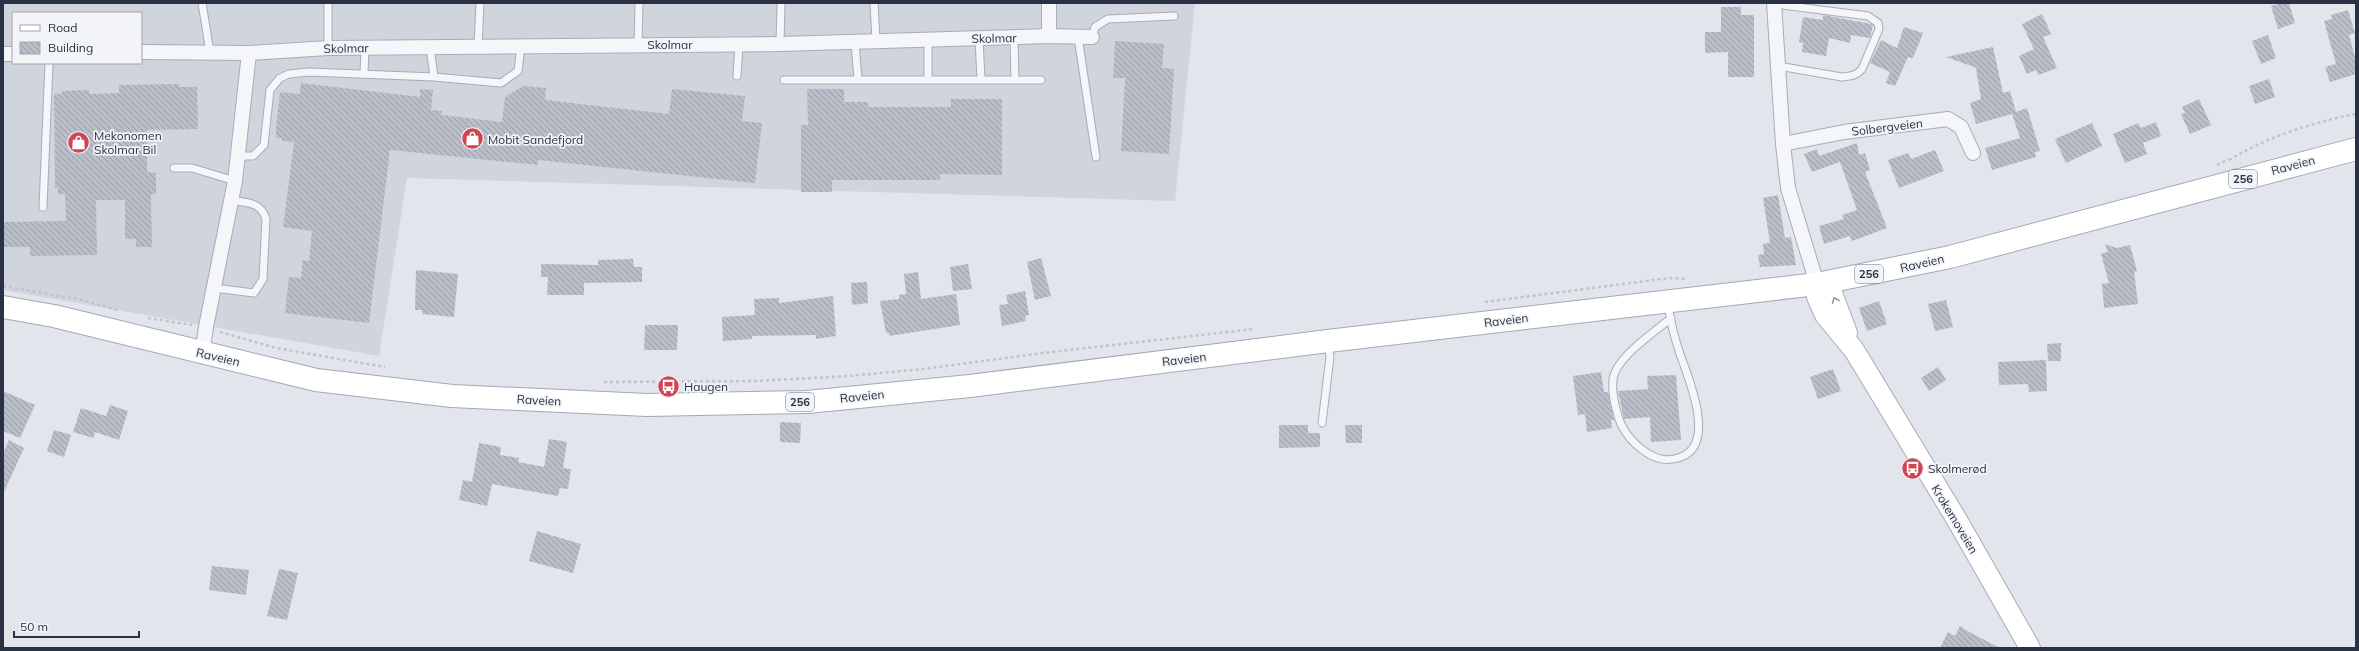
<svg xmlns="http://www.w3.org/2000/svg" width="2359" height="651" font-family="Mulish,sans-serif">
	<defs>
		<pattern id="building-back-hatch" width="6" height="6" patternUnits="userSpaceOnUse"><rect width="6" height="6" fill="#b9bec9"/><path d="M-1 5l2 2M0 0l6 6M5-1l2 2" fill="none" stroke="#969ba5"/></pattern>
	</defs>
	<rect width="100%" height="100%" fill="#e2e5eb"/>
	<path fill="#d0d4dd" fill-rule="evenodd" d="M 3,3 L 1195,3 L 1175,201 L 407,178 L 379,356 L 3,290 ZM 13,13 L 141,13 L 141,63 L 13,63 Z"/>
	<path fill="url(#building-back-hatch)" d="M 2282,3 L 2289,3 L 2295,23 L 2278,29 L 2271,6 Z
		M 1721,7 L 1741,7 L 1741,15 L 1754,15 L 1754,77 L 1728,77 L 1728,52 L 1705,53 L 1705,32 L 1721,32 Z
		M 2348,10 L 2355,33 L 2349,35 L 2356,61 L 2356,74 L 2330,82 L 2325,67 L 2336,64 L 2324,21 L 2332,19 L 2331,15 Z
		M 2042,14 L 2051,34 L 2043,37 L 2057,68 L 2038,75 L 2036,70 L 2027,74 L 2019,56 L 2034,49 L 2022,24 Z
		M 1823,15 L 1871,24 L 1873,25 L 1870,38 L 1851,35 L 1850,43 L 1829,38 L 1826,56 L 1802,52 L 1803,43 L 1799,42 L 1803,17 L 1823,20 Z
		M 1904,27 L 1923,33 L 1913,58 L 1908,57 L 1895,86 L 1886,83 L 1890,72 L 1870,63 L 1881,40 L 1897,48 Z
		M 2268,35 L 2276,58 L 2261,64 L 2252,41 Z
		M 1115,41 L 1164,44 L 1162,68 L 1174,69 L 1169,154 L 1121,151 L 1125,78 L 1113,78 Z
		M 1993,47 L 2003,93 L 2010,91 L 2016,112 L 2027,108 L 2040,151 L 2035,152 L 2036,157 L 1992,170 L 1985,148 L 2020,138 L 2012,114 L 1976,124 L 1970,103 L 1981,99 L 1976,69 L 1977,68 L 1946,57 Z
		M 2269,79 L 2275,97 L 2255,104 L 2249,86 Z
		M 301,83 L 420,97 L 420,89 L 433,90 L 431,110 L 442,111 L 442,115 L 502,122 L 505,97 L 523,86 L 546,88 L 545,100 L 669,114 L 672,89 L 745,96 L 742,121 L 762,123 L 755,183 L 538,160 L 538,165 L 390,150 L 369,323 L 285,313 L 289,277 L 301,278 L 303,260 L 309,261 L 312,231 L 283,227 L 294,142 L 282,141 L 282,138 L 276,138 L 276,128 L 280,92 L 300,94 Z
		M 179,84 L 180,87 L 197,87 L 198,129 L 147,130 L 147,172 L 156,173 L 156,194 L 151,194 L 152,247 L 136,247 L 136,239 L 125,239 L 125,200 L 96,200 L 97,255 L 30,256 L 30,247 L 3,247 L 3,222 L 66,221 L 65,194 L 58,194 L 58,188 L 55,188 L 54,94 L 62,94 L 62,91 L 89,90 L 89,94 L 119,93 L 119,85 Z
		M 807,89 L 844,89 L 844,102 L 868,102 L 868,107 L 951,107 L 951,99 L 1002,99 L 1002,175 L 940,174 L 940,180 L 832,180 L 832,192 L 801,192 L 801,125 L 808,125 Z
		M 2199,99 L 2211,125 L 2190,134 L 2181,114 L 2185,113 L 2182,107 Z
		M 2156,122 L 2161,136 L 2143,143 L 2147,154 L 2125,163 L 2113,134 L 2138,123 L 2141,128 Z
		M 2092,123 L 2102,146 L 2066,163 L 2055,139 Z
		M 1857,143 L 1859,155 L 1865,153 L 1870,170 L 1865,172 L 1887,228 L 1852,241 L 1850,236 L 1824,244 L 1819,226 L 1844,219 L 1842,215 L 1857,210 L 1840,162 L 1812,172 L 1804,154 L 1817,149 L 1819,156 Z
		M 1935,150 L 1944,171 L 1899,188 L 1888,160 L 1908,153 L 1911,159 Z
		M 1778,195 L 1785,238 L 1791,237 L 1796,265 L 1760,267 L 1758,255 L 1764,254 L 1763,244 L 1770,243 L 1763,198 Z
		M 2105,244 L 2117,248 L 2130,245 L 2137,271 L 2134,272 L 2138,304 L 2104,308 L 2102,284 L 2109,283 L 2101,254 L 2108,252 Z
		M 1041,258 L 1051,296 L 1035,300 L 1027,262 Z
		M 633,259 L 634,267 L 642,267 L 642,282 L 584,283 L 584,295 L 547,295 L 548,277 L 541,277 L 541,264 L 598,265 L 598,260 Z
		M 968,264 L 972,289 L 953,291 L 950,267 Z
		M 416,270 L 458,274 L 454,317 L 422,314 L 422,310 L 415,310 Z
		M 918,272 L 921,299 L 956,294 L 960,325 L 889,336 L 889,333 L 886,333 L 880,301 L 899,299 L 899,295 L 906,294 L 904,274 Z
		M 867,282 L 868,303 L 852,305 L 851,283 Z
		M 1025,291 L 1029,315 L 1025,316 L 1026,321 L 1002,326 L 999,305 L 1008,304 L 1006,295 Z
		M 833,296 L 836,336 L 816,339 L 816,335 L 752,336 L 752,339 L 723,341 L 722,317 L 755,315 L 754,299 L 779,298 L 779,303 Z
		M 1946,300 L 1953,327 L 1935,331 L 1928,304 Z
		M 1879,301 L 1887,324 L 1867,331 L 1859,308 Z
		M 645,325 L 678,325 L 677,350 L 644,350 Z
		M 2061,343 L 2061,361 L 2048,361 L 2047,344 Z
		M 2046,360 L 2047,391 L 2029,392 L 2028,384 L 1999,385 L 1998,362 Z
		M 1938,367 L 1946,380 L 1929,391 L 1921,378 Z
		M 1833,369 L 1841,391 L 1818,399 L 1810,377 Z
		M 1601,372 L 1604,392 L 1608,392 L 1614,420 L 1611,420 L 1612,428 L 1587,432 L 1585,414 L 1578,415 L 1573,376 Z
		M 1676,375 L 1681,440 L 1651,442 L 1650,417 L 1624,419 L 1618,391 L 1648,389 L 1647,376 Z
		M 3,391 L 35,405 L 20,438 L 3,431 Z
		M 110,405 L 128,411 L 119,440 L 95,432 L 93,438 L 73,432 L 81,408 L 106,416 Z
		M 780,422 L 801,423 L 800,443 L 780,442 Z
		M 1279,425 L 1308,425 L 1308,433 L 1320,433 L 1320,447 L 1279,448 Z
		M 1345,425 L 1362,425 L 1362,443 L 1346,443 Z
		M 54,430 L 71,435 L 64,457 L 47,451 Z
		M 549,439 L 567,442 L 563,468 L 571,469 L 568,489 L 560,488 L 558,496 L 492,484 L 487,506 L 459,500 L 463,480 L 472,482 L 479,443 L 501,447 L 500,455 L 519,458 L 518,462 L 544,467 Z
		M 9,440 L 24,448 L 3,494 L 3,453 Z
		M 537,531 L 581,544 L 573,573 L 529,561 Z
		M 212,566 L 249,570 L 246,595 L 209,590 Z
		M 279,569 L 298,573 L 287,620 L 267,616 Z
		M 1960,626 L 1971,633 L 2000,648 L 1940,648 L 1948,632 L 1955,636 Z"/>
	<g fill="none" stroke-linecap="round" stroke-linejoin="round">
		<defs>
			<path id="lane" d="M 202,3 L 210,52
				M 328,3 L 328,48
				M 874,3 L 876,41
				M 1774,4 L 1868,16 L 1878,23 L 1879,29 L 1862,69 C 1856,76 1851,76 1842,77 L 1778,66
				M 1014,37 L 1015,80
				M 1078,37 L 1096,157
				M 1092,37 L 1095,27 L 1108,19 L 1174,16
				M 979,38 L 981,80
				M 928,40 L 928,79
				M 855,42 L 858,80
				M 638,44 L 639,3
				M 780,44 L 781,3
				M 478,46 L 480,3
				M 430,47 L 434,77
				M 364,74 L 365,48
				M 737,76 L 739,44
				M 784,80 L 1041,80
				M 238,156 L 253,156 L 264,145 L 270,90 L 280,78 L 289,74 L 309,72 L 434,77 L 501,83 L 518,71 L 521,46
				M 174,168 L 192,168 L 235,181
				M 43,207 L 49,63
				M 214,288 L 254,293 L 263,279 L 266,219 C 261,202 247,203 232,200
				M 1668,304 C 1670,320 1675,339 1680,354 C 1688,377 1717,444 1681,457 C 1668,462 1658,460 1647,453 C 1632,443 1621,430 1617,412 C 1614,402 1612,389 1613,379 C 1616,357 1655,332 1671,318
				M 1322,423 L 1330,357 L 1328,343"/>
			<path id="street" d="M 1049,3 L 1049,36
				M 1774,3 L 1783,144 L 1788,188 L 1817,284
				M 141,52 L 249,53 L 328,48 L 780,44 L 1049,36 L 1092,37
				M 3,54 L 13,54
				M 1783,144 L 1844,132 L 1948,119 L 1961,127 L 1973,153
				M 202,354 L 206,327 L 235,181 L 249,53"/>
			<path id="secondary" d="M 1817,284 L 1817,297 L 1825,315 L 1854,350 L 1957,520 L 2030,648
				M 1817,284 L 1832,293 L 1847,333"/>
			<path id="primary" d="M 3,307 L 54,316 L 316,380 L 452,396 L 647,405 L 807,402 L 970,386 L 1328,341 L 1817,284 L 1950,257 L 2356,149"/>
		</defs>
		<use href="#lane" stroke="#a7acb6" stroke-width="9"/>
		<use href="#street" stroke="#a7acb6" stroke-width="16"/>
		<use href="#secondary" stroke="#a7acb6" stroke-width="22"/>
		<use href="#primary" stroke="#a1a9b7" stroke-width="24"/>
		<path stroke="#c0c3ca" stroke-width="2.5" stroke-dasharray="3 3" stroke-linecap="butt" d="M 2229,160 C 2267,137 2313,122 2356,114
			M 2217,165 L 2229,159
			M 3,286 L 82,300 L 120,311
			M 1485,302 L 1669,278 L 1687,279
			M 148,318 L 192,325
			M 220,332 L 276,348 L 385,367
			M 604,382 L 755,381 L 849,376 L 923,369 L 1043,353 L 1254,329"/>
		<use href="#lane" stroke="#f5f6f9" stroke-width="7"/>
		<use href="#street" stroke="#f5f6f9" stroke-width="14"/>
		<use href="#secondary" stroke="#fff" stroke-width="20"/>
		<use href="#primary" stroke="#fff" stroke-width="22"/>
	</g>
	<defs><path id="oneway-chevron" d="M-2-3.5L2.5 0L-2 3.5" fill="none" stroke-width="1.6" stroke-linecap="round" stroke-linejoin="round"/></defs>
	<use stroke="#9498a2" href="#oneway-chevron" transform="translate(1835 300) rotate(-112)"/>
	<defs>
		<symbol id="shop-disc" viewBox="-11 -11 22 22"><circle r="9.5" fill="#d44354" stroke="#f2f4f8"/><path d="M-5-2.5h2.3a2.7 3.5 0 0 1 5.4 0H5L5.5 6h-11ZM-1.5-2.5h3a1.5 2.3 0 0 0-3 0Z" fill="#fff"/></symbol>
		<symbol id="bus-disc" viewBox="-11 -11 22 22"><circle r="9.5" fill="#d44354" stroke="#f2f4f8"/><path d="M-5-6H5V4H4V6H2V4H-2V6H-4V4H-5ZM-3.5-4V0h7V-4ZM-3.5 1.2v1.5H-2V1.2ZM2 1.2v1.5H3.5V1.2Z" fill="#fff"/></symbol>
	</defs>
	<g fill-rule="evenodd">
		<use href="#shop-disc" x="460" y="126" width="25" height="25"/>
		<use href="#shop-disc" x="66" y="130" width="25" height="25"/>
		<use href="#bus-disc" x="656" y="374" width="25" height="25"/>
		<use href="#bus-disc" x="1900" y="456" width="25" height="25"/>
	</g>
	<g text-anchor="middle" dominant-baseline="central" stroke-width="3.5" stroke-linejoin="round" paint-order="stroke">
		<g fill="#f2f4f8" stroke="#656c7a" stroke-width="1">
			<rect x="2229" y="170" width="28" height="18" rx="3"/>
			<rect x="1855" y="265" width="28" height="18" rx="3"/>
			<rect x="786" y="393" width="28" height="18" rx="3"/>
		</g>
		<g font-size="11" font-weight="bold" fill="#293244">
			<text x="2243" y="179">256</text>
			<text x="1869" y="274">256</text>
			<text x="800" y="402">256</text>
		</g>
		<g font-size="12" fill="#293244" stroke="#f2f4f8">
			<text transform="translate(994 38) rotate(-1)">Skolmar</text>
			<text x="670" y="44">Skolmar</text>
			<text transform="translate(346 48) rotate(-1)">Skolmar</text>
			<text transform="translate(1887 127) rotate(-7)">Solbergveien</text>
			<text transform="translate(2293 165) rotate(-15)">Raveien</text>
			<text transform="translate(1922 263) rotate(-13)">Raveien</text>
			<text transform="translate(1506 320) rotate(-7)">Raveien</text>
			<text transform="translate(218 357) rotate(13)">Raveien</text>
			<text transform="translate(1184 359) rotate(-7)">Raveien</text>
			<text transform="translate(862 396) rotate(-6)">Raveien</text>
			<text transform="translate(539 400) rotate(3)">Raveien</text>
			<text transform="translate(1955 519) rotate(59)">Krokemoveien</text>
		</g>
		<g font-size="12" fill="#293244" stroke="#f2f4f8" text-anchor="start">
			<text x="94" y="135">Mekonomen<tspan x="94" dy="14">Skolmar Bil</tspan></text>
			<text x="488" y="139">Mobit Sandefjord</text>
			<text x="684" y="386">Haugen</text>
			<text x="1928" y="468">Skolmerød</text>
		</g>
	</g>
	<rect width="2359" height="651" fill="none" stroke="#293244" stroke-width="8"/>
	<rect x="12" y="12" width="130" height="52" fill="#f2f4f8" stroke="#a2a6b0"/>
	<rect x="20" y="25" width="20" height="6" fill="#ffffff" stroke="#a2a6b0"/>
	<text x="48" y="32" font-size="12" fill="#293244">Road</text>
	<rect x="20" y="42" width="20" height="12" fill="url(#building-back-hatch)" stroke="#a2a6b0"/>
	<text x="48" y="52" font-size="12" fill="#293244">Building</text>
	<path d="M14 631v6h125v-6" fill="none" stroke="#293244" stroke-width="2"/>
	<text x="20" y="631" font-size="12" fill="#293244" stroke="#f2f4f8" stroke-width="3" paint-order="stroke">50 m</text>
</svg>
